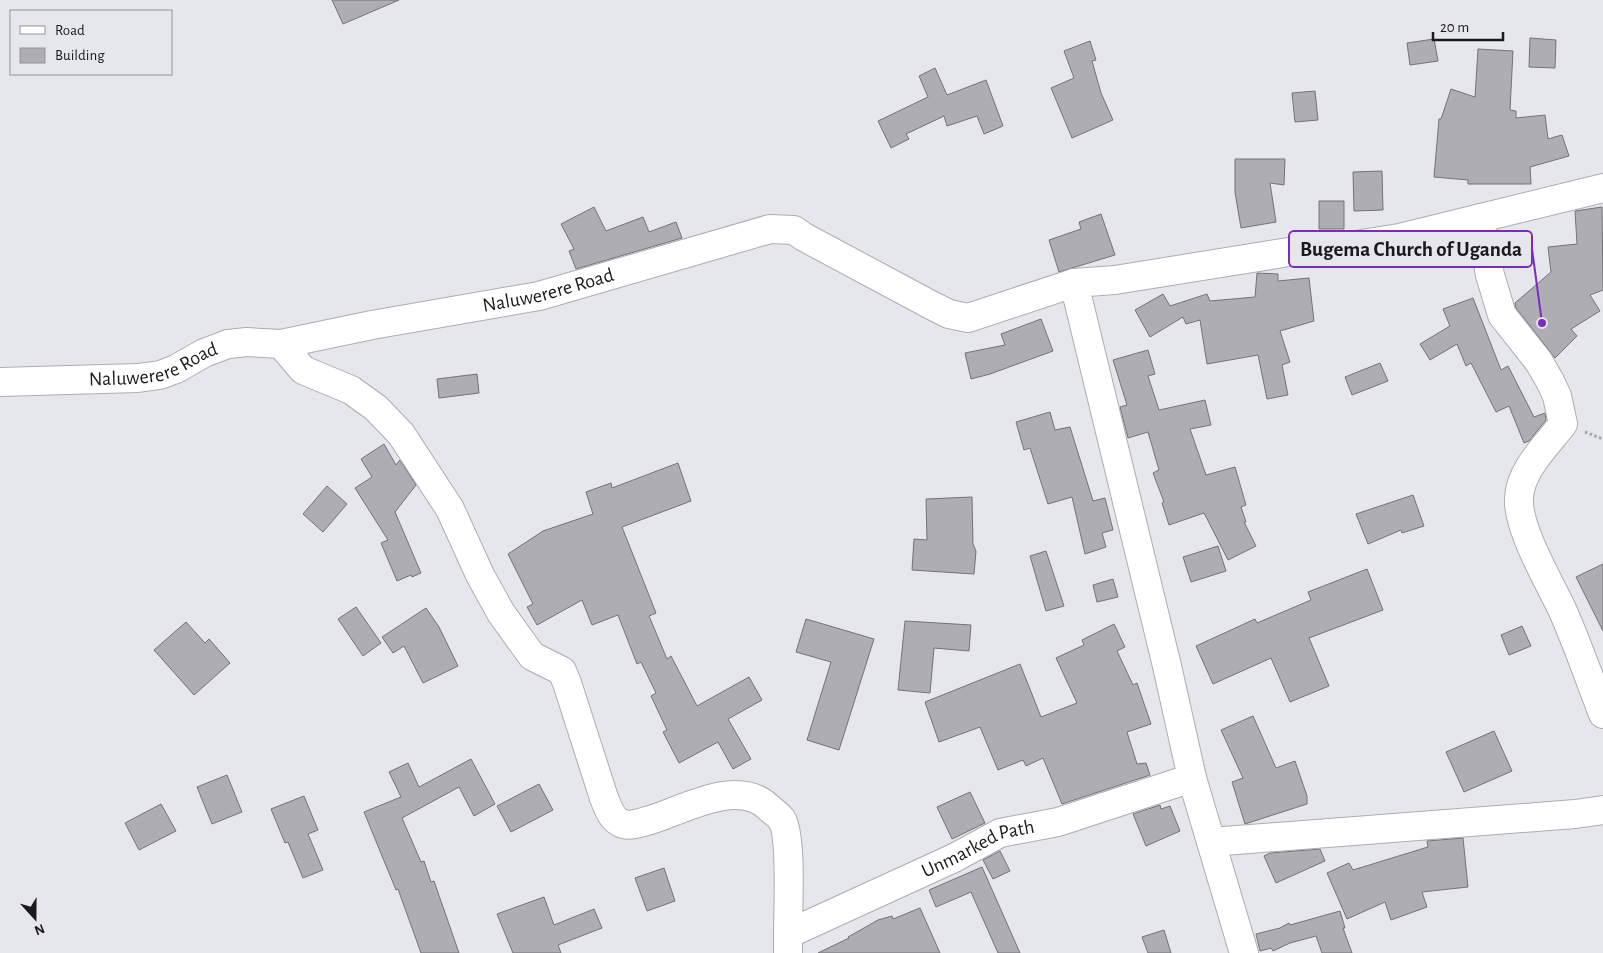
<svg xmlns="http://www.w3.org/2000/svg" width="1603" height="953" font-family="'Alegreya Sans',sans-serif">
	<rect width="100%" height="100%" fill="#e6e7ed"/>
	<path fill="#adadb3" stroke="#727278" d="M 332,0 L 399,0 L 343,24 Z
		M 1530,38 L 1556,40 L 1555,68 L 1529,67 Z
		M 1434,39 L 1438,61 L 1410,65 L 1407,43 Z
		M 1090,41 L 1096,60 L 1092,61 L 1101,93 L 1113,120 L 1072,138 L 1051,88 L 1074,78 L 1064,51 Z
		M 1478,49 L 1513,51 L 1510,110 L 1516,111 L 1516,118 L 1545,115 L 1548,139 L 1562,135 L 1569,156 L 1530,167 L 1531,184 L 1468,184 L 1468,180 L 1434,177 L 1439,119 L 1441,119 L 1451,89 L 1475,97 Z
		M 935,68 L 947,95 L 986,80 L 1003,126 L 984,134 L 977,116 L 947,126 L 944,116 L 906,134 L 909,139 L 891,148 L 878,121 L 928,97 L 919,76 Z
		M 1315,91 L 1318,120 L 1295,122 L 1292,93 Z
		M 1235,159 L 1285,159 L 1284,185 L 1270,183 L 1276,222 L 1241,228 L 1235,192 Z
		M 1382,171 L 1383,210 L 1354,211 L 1353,172 Z
		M 1319,201 L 1344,201 L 1344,229 L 1319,229 Z
		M 594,207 L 606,231 L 643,217 L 649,232 L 676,222 L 682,238 L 576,269 L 569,251 L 574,249 L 561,224 Z
		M 1602,207 L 1603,290 L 1590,295 L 1600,311 L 1571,329 L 1577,336 L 1555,358 L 1516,308 L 1515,303 L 1551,272 L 1548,247 L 1577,244 L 1575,211 Z
		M 1101,214 L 1115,255 L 1059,272 L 1049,240 L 1081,229 L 1079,222 Z
		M 1257,273 L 1278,274 L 1278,281 L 1309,278 L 1314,321 L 1280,331 L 1290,362 L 1282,365 L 1288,395 L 1267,399 L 1258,355 L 1207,364 L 1200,320 L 1186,324 L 1183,317 L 1150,337 L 1135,310 L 1163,294 L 1170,306 L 1207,294 L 1210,301 L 1255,297 Z
		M 1473,298 L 1501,370 L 1508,366 L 1534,417 L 1545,413 L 1546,420 L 1529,441 L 1524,443 L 1509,406 L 1496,412 L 1471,363 L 1466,366 L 1457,344 L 1430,360 L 1420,344 L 1450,326 L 1443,309 Z
		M 1041,319 L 1053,351 L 990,374 L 971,379 L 965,353 L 1005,345 L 1001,334 Z
		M 1148,350 L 1155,374 L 1148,376 L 1159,410 L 1205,400 L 1211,425 L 1190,429 L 1206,475 L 1235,467 L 1246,505 L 1241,507 L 1246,522 L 1244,522 L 1256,546 L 1228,560 L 1204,513 L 1169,525 L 1162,503 L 1164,502 L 1153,473 L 1159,470 L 1148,432 L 1128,438 L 1120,407 L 1127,405 L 1113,360 Z
		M 1380,363 L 1388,381 L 1352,395 L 1345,377 Z
		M 477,374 L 479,393 L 439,398 L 437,379 Z
		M 1050,412 L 1055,430 L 1070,427 L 1093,501 L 1105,498 L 1113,530 L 1102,533 L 1106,547 L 1085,554 L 1072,497 L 1048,504 L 1030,448 L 1024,450 L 1016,422 Z
		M 384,444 L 396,465 L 400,460 L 416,485 L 395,512 L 421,573 L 412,577 L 411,575 L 397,581 L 381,543 L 388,540 L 355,488 L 372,477 L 361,459 Z
		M 678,463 L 691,501 L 622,527 L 656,613 L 649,616 L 667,659 L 671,656 L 697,706 L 749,677 L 762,700 L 728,719 L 751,759 L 733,769 L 718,742 L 679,763 L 663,732 L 667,730 L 651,696 L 656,693 L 641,662 L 637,664 L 618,615 L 592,625 L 582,600 L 537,625 L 527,607 L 533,604 L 508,554 L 543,531 L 593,514 L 586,492 L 611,483 L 612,488 Z
		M 327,486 L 347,504 L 323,532 L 303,514 Z
		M 1413,495 L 1424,526 L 1402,533 L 1401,530 L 1368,544 L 1356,514 Z
		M 972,497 L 973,544 L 976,551 L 974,574 L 912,570 L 914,539 L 927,540 L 926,499 Z
		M 1218,546 L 1226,571 L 1191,582 L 1183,557 Z
		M 1046,551 L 1064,606 L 1046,611 L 1030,556 Z
		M 1603,564 L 1603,631 L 1576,577 Z
		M 1367,569 L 1383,610 L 1309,638 L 1329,686 L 1290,702 L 1271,658 L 1213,684 L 1196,646 L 1255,619 L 1257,623 L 1311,600 L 1308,592 Z
		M 1113,579 L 1118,597 L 1097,602 L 1093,585 Z
		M 356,607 L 381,643 L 363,656 L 338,619 Z
		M 426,608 L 439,627 L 458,666 L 423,683 L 404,646 L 393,653 L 382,637 Z
		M 806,619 L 874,639 L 839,750 L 807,740 L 831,662 L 796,652 Z
		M 905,621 L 971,625 L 969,651 L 934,648 L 930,693 L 898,690 Z
		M 186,622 L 205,643 L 209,639 L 230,663 L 194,695 L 154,650 Z
		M 1114,624 L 1125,647 L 1117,651 L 1133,685 L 1137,683 L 1151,724 L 1127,732 L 1137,764 L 1146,763 L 1150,775 L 1062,804 L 1043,758 L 1026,766 L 1023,760 L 998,770 L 980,727 L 939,742 L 925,702 L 1020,664 L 1041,717 L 1077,703 L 1056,658 L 1084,645 L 1082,640 Z
		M 1522,626 L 1531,646 L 1509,655 L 1501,635 Z
		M 1253,716 L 1276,768 L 1295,761 L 1307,796 L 1307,804 L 1245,824 L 1232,782 L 1243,778 L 1221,730 Z
		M 1494,731 L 1512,771 L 1464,792 L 1446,752 Z
		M 471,759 L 495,804 L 474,816 L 459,787 L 402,818 L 421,862 L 424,861 L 431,882 L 434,881 L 459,953 L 421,953 L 398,889 L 396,890 L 364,812 L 401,797 L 389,772 L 408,763 L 419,787 Z
		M 227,775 L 242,812 L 212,824 L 197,787 Z
		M 539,784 L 553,810 L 511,832 L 497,806 Z
		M 970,792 L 985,823 L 952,839 L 937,807 Z
		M 304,796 L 318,830 L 308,834 L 323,870 L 303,878 L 288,842 L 285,843 L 271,809 Z
		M 161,804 L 176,831 L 139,850 L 125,823 Z
		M 1160,805 L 1161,809 L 1170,806 L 1180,831 L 1146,846 L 1133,814 Z
		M 1463,838 L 1468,887 L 1422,892 L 1427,907 L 1391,920 L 1385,902 L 1347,919 L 1327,873 L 1349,863 L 1353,870 L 1428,847 L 1427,841 Z
		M 1320,849 L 1325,861 L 1276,883 L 1264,856 L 1270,853 Z
		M 1000,851 L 1010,871 L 993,879 L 983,860 Z
		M 982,867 L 1020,953 L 998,953 L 971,892 L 936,907 L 929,890 Z
		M 664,868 L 675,901 L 647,911 L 635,878 Z
		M 544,897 L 554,925 L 594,909 L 602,928 L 558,945 L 561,953 L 513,953 L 497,914 Z
		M 920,908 L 940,953 L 818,953 L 849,938 L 848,937 L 878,920 L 892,916 L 893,919 Z
		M 1340,911 L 1345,928 L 1343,928 L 1352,953 L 1322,953 L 1316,936 L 1290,943 L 1273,951 L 1271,948 L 1260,951 L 1256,934 L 1280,928 L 1289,923 L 1290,925 Z
		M 1164,930 L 1171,953 L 1148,953 L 1142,937 Z"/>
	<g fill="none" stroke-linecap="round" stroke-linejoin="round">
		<defs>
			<g id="minor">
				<path d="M 1480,218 L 1490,275 L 1502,315 L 1539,362 L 1550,381 L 1557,396 L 1563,424 C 1547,445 1520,470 1519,498 C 1517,527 1548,580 1561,607 C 1577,642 1589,678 1603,714"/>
				<path d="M 281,344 L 303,370 L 351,390 L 376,408 L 401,434 L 450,509 L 480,575 L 501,613 L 532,656 L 562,671 L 567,683 L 604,798 C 608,807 611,819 621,823 C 629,827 638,823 647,821 C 682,811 737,777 768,807 C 772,811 779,815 782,820 C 792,837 788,910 788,934"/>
				<path id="s1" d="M 0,382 L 138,378 L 160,375 L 176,369 L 204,353 L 228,344 L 247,342 L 281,344 L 372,325 L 539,296 L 770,229 L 794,230 L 804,237 L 931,305 L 949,314 L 968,318 L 1074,283"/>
				<path d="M 1211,842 L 1575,814 L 1603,810"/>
				<path id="s2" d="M 788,953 L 788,934 L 954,858 L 1000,833 L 1058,822 L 1192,778"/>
				<path d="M 1244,953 L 1192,778 L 1167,666 L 1074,283 L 1115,280 L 1295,251 L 1349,246 L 1399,238 L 1603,188"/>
			</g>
		</defs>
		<use href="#minor" stroke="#acacb2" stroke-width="30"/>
		<path stroke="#a3a3a8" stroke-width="3" stroke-dasharray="2.5 2.5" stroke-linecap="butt" d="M 1585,432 L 1603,439"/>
		<use href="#minor" stroke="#fff" stroke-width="28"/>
	</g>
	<g text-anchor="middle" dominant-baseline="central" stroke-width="5" stroke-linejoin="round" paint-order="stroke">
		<g font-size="20" fill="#1a1a1c" stroke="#e6e7ed">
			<text stroke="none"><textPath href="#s1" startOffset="561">Naluwerere Road</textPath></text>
			<text stroke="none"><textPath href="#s1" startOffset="156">Naluwerere Road</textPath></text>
			<text stroke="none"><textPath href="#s2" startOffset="228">Unmarked Path</textPath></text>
		</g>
	</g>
	<path fill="none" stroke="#7b2cbf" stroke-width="2" d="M1542 323L1532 249"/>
	<circle fill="#7b2cbf" stroke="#e6e7ed" stroke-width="2" cx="1542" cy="323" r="5"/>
	<rect fill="#e6e7ed" stroke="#7b2cbf" stroke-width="2" x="1289" y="231" width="243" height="36" rx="5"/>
	<g font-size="21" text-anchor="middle" font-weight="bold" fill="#1a1a1c">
		<text x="1411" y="256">Bugema Church of Uganda</text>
	</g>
	<rect x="10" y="10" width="162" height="65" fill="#e6e7ed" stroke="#949599"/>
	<rect x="20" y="26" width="25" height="8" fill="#ffffff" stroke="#949599"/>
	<text x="55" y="35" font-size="15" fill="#1a1a1c">Road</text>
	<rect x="20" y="48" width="25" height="15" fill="#adadb3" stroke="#949599"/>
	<text x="55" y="60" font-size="15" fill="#1a1a1c">Building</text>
	<g transform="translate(35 918) rotate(159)" stroke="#e6e7ed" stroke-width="4" paint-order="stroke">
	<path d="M0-4L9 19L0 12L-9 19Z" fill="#1a1a1c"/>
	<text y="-8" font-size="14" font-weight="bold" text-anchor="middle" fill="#1a1a1c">N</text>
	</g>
	<path d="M1433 32v8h70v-8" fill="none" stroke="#1a1a1c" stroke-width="2.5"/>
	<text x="1440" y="32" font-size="15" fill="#1a1a1c" stroke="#e6e7ed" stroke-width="4" paint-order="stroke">20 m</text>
</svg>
